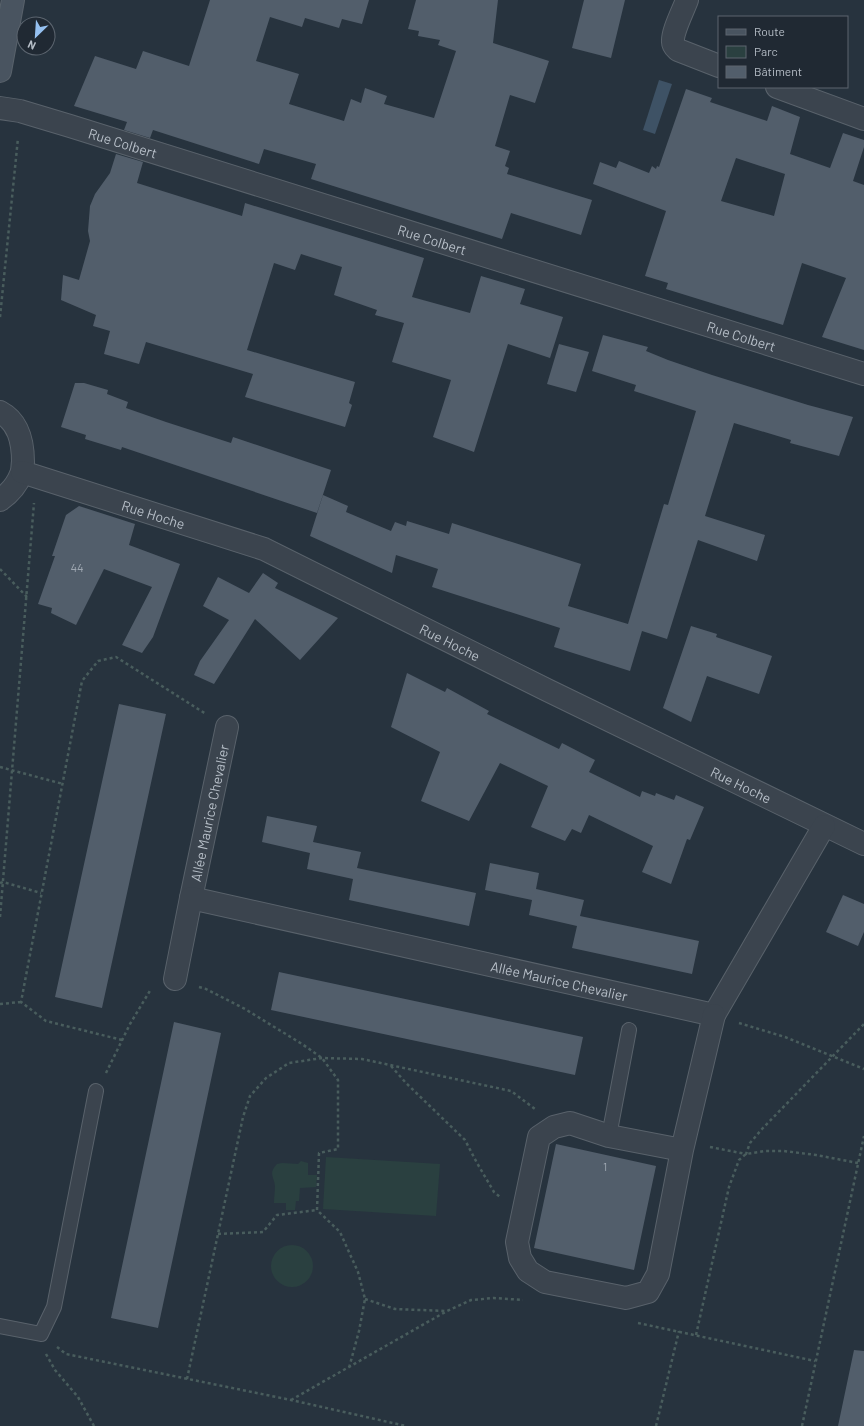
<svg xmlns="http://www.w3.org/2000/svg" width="864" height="1426" font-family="Barlow,sans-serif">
	<rect width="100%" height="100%" fill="#27333e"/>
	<path fill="#2a4040" d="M 326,1157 L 440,1164 L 436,1216 L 323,1209 Z
		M 301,1161 L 308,1163 L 308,1175 L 317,1175 L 316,1187 L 300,1188 L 299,1201 L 296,1201 L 295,1210 L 286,1210 L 286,1203 L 274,1203 C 274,1197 275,1191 275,1186 C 274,1176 268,1174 277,1164 L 282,1163 L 298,1164 Z
		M271 1266a21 21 0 1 1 42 0a21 21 0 1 1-42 0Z"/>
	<path fill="#3e5265" d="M 659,80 L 672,84 L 655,134 L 643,130 Z"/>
	<path fill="#525e6b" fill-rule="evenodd" d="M 210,0 L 369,0 L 362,24 L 342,19 L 339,28 L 305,18 L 302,27 L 270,17 L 256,61 L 299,74 L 289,104 L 344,121 L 351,99 L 361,103 L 365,88 L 387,96 L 384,104 L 434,118 L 456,51 L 438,45 L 440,40 L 418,36 L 419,31 L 408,29 L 416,0 L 498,0 L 493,43 L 549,61 L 535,103 L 510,95 L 495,146 L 510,151 L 505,166 L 509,168 L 507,174 L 592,200 L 581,235 L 511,213 L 502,239 L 311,179 L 316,164 L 264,149 L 259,164 L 153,130 L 150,138 L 124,130 L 127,122 L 74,106 L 95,56 L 136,69 L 143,51 L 189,66 Z
		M 584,0 L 625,0 L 611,58 L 572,48 Z
		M 686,89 L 712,98 L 710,102 L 767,121 L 772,106 L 800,117 L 790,154 L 830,168 L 843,133 L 864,140 L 864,147 L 853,181 L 864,185 L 864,350 L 822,337 L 846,278 L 802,263 L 783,325 L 666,289 L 668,283 L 645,276 L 666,211 L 593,184 L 600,162 L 616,168 L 619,161 L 649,173 L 652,166 L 656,169 L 657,166 L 659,167 ZM 736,158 L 785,174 L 774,216 L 721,201 Z
		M 116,154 L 143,162 L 137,183 L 242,216 L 245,203 L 424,258 L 412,297 L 470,313 L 481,276 L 525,289 L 520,304 L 563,317 L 550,358 L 508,344 L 474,452 L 433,437 L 451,380 L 392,362 L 404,323 L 375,315 L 377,310 L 334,295 L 342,267 L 301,254 L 295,270 L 274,263 L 247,350 L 355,382 L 349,403 L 352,405 L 345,427 L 245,397 L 253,374 L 146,342 L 139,364 L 104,354 L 110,331 L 93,326 L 96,315 L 61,300 L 63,275 L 79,280 L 90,241 L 88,231 L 90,206 L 95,194 L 110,173 Z
		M 603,335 L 648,347 L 646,351 L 668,360 L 712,375 L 808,405 L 853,417 L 839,456 L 790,443 L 791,440 L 734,423 L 705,516 L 765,535 L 757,561 L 698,540 L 667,639 L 642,631 L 630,671 L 554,647 L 560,628 L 432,587 L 438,569 L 396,555 L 392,573 L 310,536 L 323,495 L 348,506 L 346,512 L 391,531 L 395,522 L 406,526 L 407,521 L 449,534 L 452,523 L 581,564 L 568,606 L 628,624 L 664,504 L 668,505 L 696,411 L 634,391 L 636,385 L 592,371 Z
		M 559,344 L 589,352 L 576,392 L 547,384 Z
		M 75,383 L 84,383 L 108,390 L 107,394 L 128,402 L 126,408 L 166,422 L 231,443 L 233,437 L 331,470 L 317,513 L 122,447 L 121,450 L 85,439 L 86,435 L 61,427 Z
		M 79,506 L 135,524 L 129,545 L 180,564 L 153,637 L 142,653 L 122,645 L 152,587 L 104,569 L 76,625 L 51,613 L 52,608 L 38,604 L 55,556 L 52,556 L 66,515 Z
		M 263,573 L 278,583 L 275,588 L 338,618 L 300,660 L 255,619 L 214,684 L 194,675 L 200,661 L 229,620 L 203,606 L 218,577 L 249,593 Z
		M 691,626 L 717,634 L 716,637 L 772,656 L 759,694 L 707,676 L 691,722 L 663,708 Z
		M 407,673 L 445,692 L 447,688 L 489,711 L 487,714 L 559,749 L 562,743 L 595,760 L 589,772 L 640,797 L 642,791 L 655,796 L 656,793 L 674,800 L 676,795 L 704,807 L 690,840 L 687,839 L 671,884 L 642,872 L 653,846 L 589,815 L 581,833 L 572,829 L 565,841 L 531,827 L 548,786 L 500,763 L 469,821 L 421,801 L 440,752 L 391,727 Z
		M 119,704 L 166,714 L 102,1008 L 55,997 Z
		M 267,816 L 317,826 L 313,842 L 361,852 L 357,868 L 476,893 L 469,926 L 349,900 L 353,879 L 307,869 L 310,853 L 262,842 Z
		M 490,863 L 539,873 L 536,889 L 584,900 L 580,916 L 699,941 L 692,974 L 572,948 L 577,926 L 529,915 L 532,900 L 485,890 Z
		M 843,895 L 864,904 L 864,932 L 858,946 L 826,932 Z
		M 279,972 L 583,1037 L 575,1075 L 271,1010 Z
		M 174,1022 L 221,1033 L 158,1328 L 111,1318 Z
		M 556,1144 L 656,1166 L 634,1270 L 534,1248 Z
		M 854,1350 L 864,1351 L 864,1426 L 838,1426 Z"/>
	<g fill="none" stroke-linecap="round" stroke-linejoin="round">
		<defs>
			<path id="lane" d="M 609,1136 L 629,1030
				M 0,1326 L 41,1334 L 54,1307 L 96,1091"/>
			<g id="street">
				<path d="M 687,0 C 683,11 672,32 673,42 C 673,46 676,48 678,50 L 719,66"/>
				<path d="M 777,87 L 864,119"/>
				<path id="s1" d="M 0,108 L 20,111 L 70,126 L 864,374"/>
				<path d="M 0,412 C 19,422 23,442 23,462 C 22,466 23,470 21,474 C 17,485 10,493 0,500"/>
				<path id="s2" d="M 22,472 L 264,549 L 547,690 L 864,844"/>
				<path id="s3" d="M 191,898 L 227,727"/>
				<path id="s4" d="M 175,979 L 191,898 L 714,1015 L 824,826"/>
				<path d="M 682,1150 L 609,1136 L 570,1123 L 554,1127 L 539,1137 L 517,1242 L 520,1258 L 528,1271 L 545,1282 L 626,1298 L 648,1292 L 658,1274 L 682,1150 L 714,1015"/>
			</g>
			<path id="secondary" d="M 0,71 L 13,0"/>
		</defs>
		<use href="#lane" stroke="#59626b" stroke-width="16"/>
		<use href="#street" stroke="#59626b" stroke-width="24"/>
		<use href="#secondary" stroke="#59626b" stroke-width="24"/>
		<path stroke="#495d5d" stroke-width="2.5" stroke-dasharray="3 3" stroke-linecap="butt" d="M 0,317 L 18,138
			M 0,569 L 27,597
			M 0,767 L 63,784
			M 0,883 L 3,882 L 41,893
			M 0,917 L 34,503
			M 199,987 L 206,989 L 245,1009 L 302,1044 L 322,1058 L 338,1080 L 338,1149 L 319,1153 L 317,1210 L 340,1232 L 358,1272 L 365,1299 L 359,1331 L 349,1368
			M 0,1004 L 21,1002
			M 739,1023 L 785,1037 L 864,1069
			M 122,1040 L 46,1021 L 21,1002 L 82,681 L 98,661 L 116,657 L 206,714
			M 391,1066 L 406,1083 L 465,1140 L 477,1163 L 494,1192 L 500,1197
			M 106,1073 L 130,1024 L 151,989
			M 710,1147 L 746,1154 L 750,1143 L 762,1129 L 864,1024
			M 218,1234 L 263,1232 L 277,1215 L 317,1210
			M 365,1299 L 395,1309 L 446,1311
			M 638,1323 L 815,1361
			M 696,1335 L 729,1187 L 739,1160 L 746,1154 L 765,1151 L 784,1151 L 816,1155 L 858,1163
			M 57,1347 L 66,1354 L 291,1400 L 406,1426
			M 46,1354 L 55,1370 L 78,1397 L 94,1426
			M 187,1379 L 243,1117 L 250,1096 L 266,1078 L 289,1063 L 322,1058 L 362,1059 L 511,1091 L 535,1109
			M 291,1400 L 447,1311 L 471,1300 L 494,1298 L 523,1300
			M 656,1426 L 679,1331
			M 802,1426 L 864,1136"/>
		<use href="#lane" stroke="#3b444e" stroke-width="14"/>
		<use href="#street" stroke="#3b444e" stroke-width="22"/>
		<use href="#secondary" stroke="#495460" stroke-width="22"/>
	</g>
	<g text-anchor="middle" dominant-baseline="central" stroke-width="4" stroke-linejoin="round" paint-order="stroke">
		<g font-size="12" fill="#9ea7b1">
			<text x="77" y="567">44</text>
			<text x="605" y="1166">1</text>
		</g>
		<g font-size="14" fill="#b7bfc8" stroke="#202933">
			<text stroke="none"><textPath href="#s1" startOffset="128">Rue Colbert</textPath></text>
			<text stroke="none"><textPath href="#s1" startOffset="452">Rue Colbert</textPath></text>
			<text stroke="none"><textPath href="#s1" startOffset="776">Rue Colbert</textPath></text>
			<text stroke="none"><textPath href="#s2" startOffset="138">Rue Hoche</textPath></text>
			<text stroke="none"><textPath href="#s2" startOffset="462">Rue Hoche</textPath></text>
			<text stroke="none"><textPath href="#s2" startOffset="786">Rue Hoche</textPath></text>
			<text stroke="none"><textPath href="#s3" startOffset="87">Allée Maurice Chevalier</textPath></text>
			<text stroke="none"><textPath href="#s4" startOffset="460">Allée Maurice Chevalier</textPath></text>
		</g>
	</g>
	<rect x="718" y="16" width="130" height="72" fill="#202933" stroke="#5c656f"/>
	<rect x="726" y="29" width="20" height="6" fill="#495460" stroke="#5c656f"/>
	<text x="754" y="36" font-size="12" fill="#b7bfc8">Route</text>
	<rect x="726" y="46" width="20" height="12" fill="#2a4040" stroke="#5c656f"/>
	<text x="754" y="56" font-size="12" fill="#b7bfc8">Parc</text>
	<rect x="726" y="66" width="20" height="12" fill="#525e6b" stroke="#5c656f"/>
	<text x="754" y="76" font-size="12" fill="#b7bfc8">Bâtiment</text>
	<g transform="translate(36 36) rotate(205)"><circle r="19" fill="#202933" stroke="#5c656f"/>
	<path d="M0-3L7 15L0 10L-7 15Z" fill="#95c0f0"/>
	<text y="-6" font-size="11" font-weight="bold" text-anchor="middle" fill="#b7bfc8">N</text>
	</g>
</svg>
